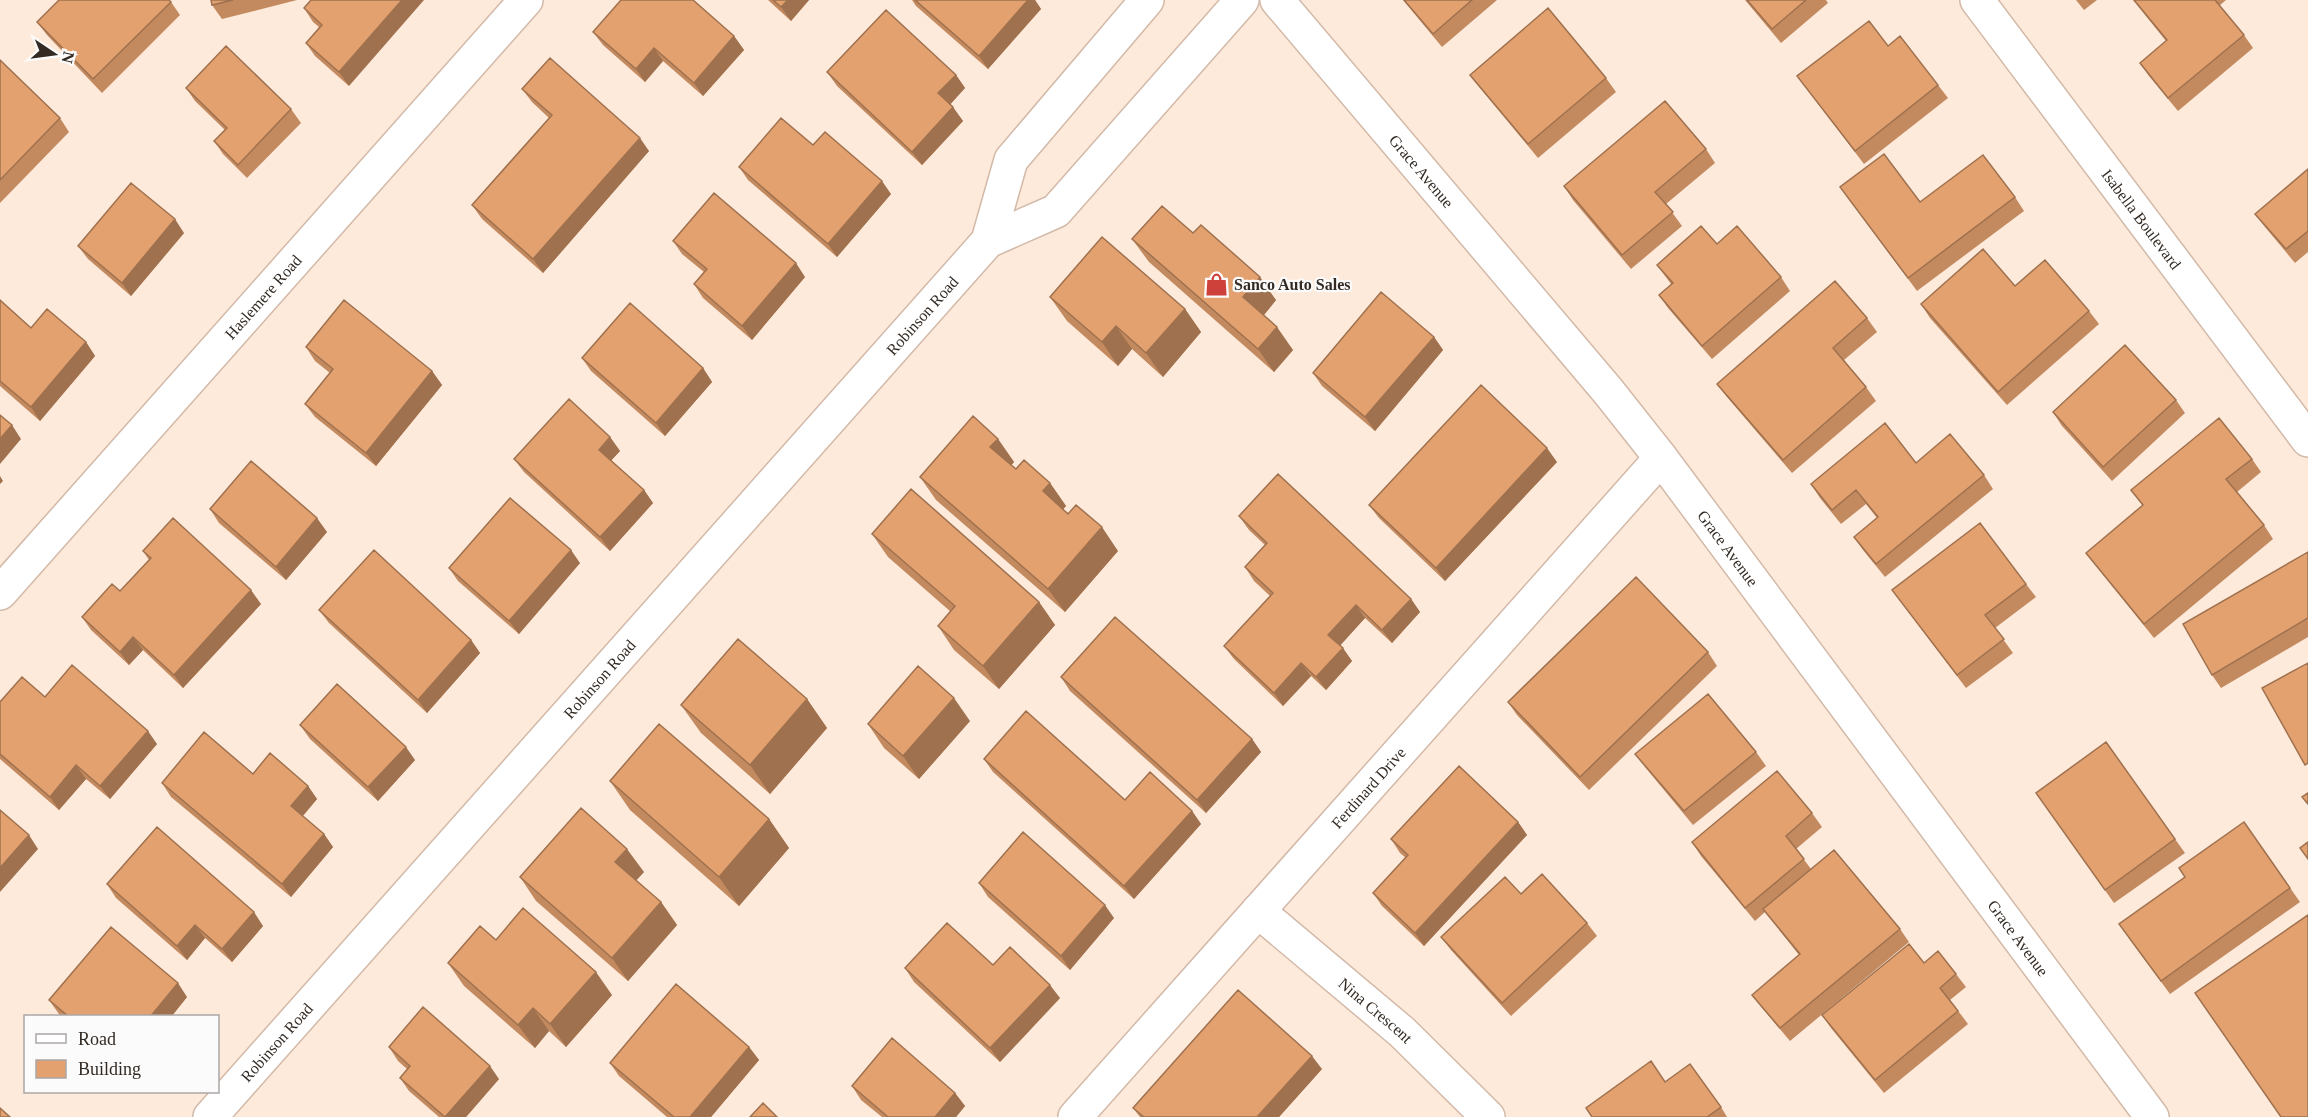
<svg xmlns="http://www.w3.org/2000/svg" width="2308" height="1117" font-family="Georgia,serif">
	<rect width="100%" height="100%" fill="#feeadb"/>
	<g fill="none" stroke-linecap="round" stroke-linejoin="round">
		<defs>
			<g id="minor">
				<path id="s1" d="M 1277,0 L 1608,391 L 1661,458 L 2152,1117"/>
				<path id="s2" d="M 1977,0 L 2308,440"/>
				<path id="s3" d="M 0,593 L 526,0"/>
				<path id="s4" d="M 1258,911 L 1402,1032 L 1488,1117"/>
				<path id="s5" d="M 1075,1117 L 1661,458"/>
			</g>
			<g id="highway">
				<path d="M 988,241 L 1011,160 L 1147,0"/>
				<path id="s6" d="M 210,1117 L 988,241 L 1056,211 L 1242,0"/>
			</g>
		</defs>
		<use href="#minor" stroke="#d2b9a8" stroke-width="36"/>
		<use href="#highway" stroke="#d2b9a8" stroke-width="36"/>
		<use href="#minor" stroke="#fff" stroke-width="33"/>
		<use href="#highway" stroke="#fff" stroke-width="33"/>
	</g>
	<path fill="#c38a60" d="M 211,0 L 297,0 L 222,19 L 212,5 Z
		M 311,0 L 349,86 L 315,56 L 306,43 L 319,27 L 313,22 L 304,8 Z
		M 768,0 L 809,0 L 791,21 Z
		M 912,0 L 1035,0 L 1041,9 L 988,69 L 916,6 Z
		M 1403,0 L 1497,0 L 1442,47 Z
		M 1745,0 L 1826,0 L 1828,3 L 1781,43 Z
		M 2076,0 L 2097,0 L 2084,10 Z
		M 2133,0 L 2226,0 L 2219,6 L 2244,35 L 2253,48 L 2178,111 L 2149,76 L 2140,63 L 2166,41 Z
		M 171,2 L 180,15 L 102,93 L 47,35 L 37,22 Z
		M 593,32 L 734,36 L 744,50 L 703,96 L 663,61 L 645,82 L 603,45 Z
		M 1888,46 L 1938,85 L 1948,98 L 1864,164 L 1797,76 Z
		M 0,60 L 60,118 L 69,132 L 0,203 Z
		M 827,72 L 956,75 L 965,88 L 950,104 L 963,121 L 922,165 L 837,86 Z
		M 1470,75 L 1606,78 L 1616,92 L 1538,158 L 1480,88 Z
		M 186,88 L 291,109 L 301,123 L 247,178 L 223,154 L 214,141 L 225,130 L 195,101 Z
		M 522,89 L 649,151 L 543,273 L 482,219 L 472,205 L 549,118 L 532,102 Z
		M 813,145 L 891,194 L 837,257 L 748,180 L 739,167 Z
		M 1706,149 L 1715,163 L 1666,204 L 1682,226 L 1631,269 L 1573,200 L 1564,186 Z
		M 2308,169 L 2308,252 L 2295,263 L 2265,227 L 2255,214 Z
		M 1840,187 L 1920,202 L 2015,197 L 2024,211 L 1917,291 Z
		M 184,233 L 131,296 L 88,259 L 78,246 Z
		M 1193,233 L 1276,300 L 1264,315 L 1293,350 L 1274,372 L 1149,262 L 1132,239 Z
		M 673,241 L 805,277 L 752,340 L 703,298 L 694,284 L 704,272 L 682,254 Z
		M 1717,244 L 1781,277 L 1790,291 L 1712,359 L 1668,308 L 1659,295 L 1671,284 L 1657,265 Z
		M 2015,286 L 2089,311 L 2099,324 L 2007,405 L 1930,318 L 1921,304 Z
		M 1050,297 L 1185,309 L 1201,332 L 1163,377 L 1132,349 L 1118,366 L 1067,321 Z
		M 0,300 L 31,328 L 86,342 L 95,356 L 40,421 L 0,386 Z
		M 1867,318 L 1877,332 L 1844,360 L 1866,387 L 1876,401 L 1792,473 L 1727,397 L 1717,384 Z
		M 1434,337 L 1443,350 L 1375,431 L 1322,386 L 1313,373 Z
		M 306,347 L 432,371 L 442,385 L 376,466 L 315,417 L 305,404 L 330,373 L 315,361 Z
		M 582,358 L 703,368 L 712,382 L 665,436 L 591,371 Z
		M 2176,400 L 2185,413 L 2112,481 L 2062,426 L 2053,412 Z
		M 610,437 L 620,451 L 611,460 L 644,490 L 653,503 L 610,551 L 524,472 L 514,459 Z
		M 998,439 L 1014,462 L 1011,465 L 1016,469 L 1050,483 L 1066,506 L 1063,509 L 1118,551 L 1065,612 L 936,500 L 920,477 Z
		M 2252,459 L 2261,472 L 2237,492 L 2264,525 L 2273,539 L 2154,638 L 2096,566 L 2086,553 L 2143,506 L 2131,490 Z
		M 1557,462 L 1445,581 L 1379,518 L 1369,505 Z
		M 1916,463 L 1984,475 L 1993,489 L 1885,577 L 1863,550 L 1854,537 L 1877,518 L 1866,504 L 1841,524 L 1820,498 L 1811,484 Z
		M 210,509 L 327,532 L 286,580 L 219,523 Z
		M 1239,516 L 1411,599 L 1420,612 L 1392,643 L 1365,618 L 1340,645 L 1352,661 L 1326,690 L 1311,676 L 1283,706 L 1234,659 L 1224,646 L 1270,596 L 1254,581 L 1245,567 L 1265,545 L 1249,530 Z
		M 872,534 L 1039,602 L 1055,625 L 999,689 L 954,650 L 938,626 L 951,612 L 888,557 Z
		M 143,551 L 261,604 L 183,688 L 143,650 L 129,665 L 91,630 L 82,617 L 120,591 L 149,560 Z
		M 2308,552 L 2308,637 L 2221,688 L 2212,675 Z
		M 580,563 L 519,634 L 458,581 L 449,568 Z
		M 2026,584 L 2036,597 L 1995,628 L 2013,653 L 1966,688 L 1892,590 Z
		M 319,610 L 471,640 L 480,653 L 427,713 L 329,623 Z
		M 1708,652 L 1717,666 L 1589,790 L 1517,715 L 1508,702 Z
		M 1061,677 L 1252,739 L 1261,752 L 1206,813 L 1070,691 Z
		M 45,697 L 157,744 L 110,799 L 86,779 L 59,810 L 0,759 L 0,702 Z
		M 807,699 L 827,728 L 770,794 L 701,733 L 681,705 Z
		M 970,721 L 919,779 L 884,748 L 868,724 Z
		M 300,725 L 415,760 L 378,801 L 310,739 Z
		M 2106,742 L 2185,853 L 2114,903 L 2036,793 Z
		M 1756,752 L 1766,766 L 1693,825 L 1645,767 L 1635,754 Z
		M 984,759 L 1125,800 L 1192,811 L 1201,824 L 1134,899 L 993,772 Z
		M 253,774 L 308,786 L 317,799 L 303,816 L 324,834 L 333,847 L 291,897 L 171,797 L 162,783 Z
		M 610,781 L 769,819 L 789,848 L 739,906 L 630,810 Z
		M 1812,813 L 1822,827 L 1796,849 L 1811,869 L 1900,929 L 1909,942 L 1790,1041 L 1762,1008 L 1752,995 L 1799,955 L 1765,912 L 1755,921 L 1701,856 L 1692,842 Z
		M 1518,822 L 1527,835 L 1424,946 L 1382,906 L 1373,893 L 1406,858 L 1400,853 L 1391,839 Z
		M 2244,822 L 2300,902 L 2170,994 L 2128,937 L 2185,877 Z
		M 644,872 L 636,880 L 661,902 L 677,925 L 628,981 L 536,901 L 520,877 Z
		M 979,883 L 1114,918 L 1070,970 L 988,897 Z
		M 107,884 L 263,926 L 232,962 L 205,938 L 187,960 L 116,898 Z
		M 1521,894 L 1587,923 L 1597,936 L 1511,1016 L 1451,950 L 1441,937 Z
		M 448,963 L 612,995 L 566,1047 L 549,1031 L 535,1048 L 464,986 Z
		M 1924,963 L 1956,974 L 1966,987 L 1950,1000 L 1968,1024 L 1884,1093 L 1831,1028 L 1822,1015 Z
		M 993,965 L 1060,998 L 1000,1062 L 914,982 L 905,968 Z
		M 187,997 L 171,1017 L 62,1017 L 59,1014 L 49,1000 Z
		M 389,1047 L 499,1079 L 466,1117 L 439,1117 L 409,1091 L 400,1078 L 407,1069 L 398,1061 Z
		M 749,1047 L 759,1060 L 711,1117 L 667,1117 L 619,1076 L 610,1063 Z
		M 1322,1069 L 1279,1117 L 1140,1117 L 1133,1108 Z
		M 1665,1082 L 1721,1107 L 1727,1117 L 1592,1117 Z
		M 852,1086 L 955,1093 L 965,1106 L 956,1117 L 882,1117 L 861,1100 Z"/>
	<path fill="#9f714e" d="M 402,0 L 424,0 L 349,86 L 339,72 Z
		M 788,0 L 809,0 L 791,21 L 781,7 Z
		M 1028,0 L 1035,0 L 1041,9 L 988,69 L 979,56 Z
		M 734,36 L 744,50 L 703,96 L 694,83 Z
		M 654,48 L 663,61 L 645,82 L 636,69 Z
		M 956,75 L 965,88 L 948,107 L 938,93 Z
		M 953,107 L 963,121 L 922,165 L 912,152 Z
		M 640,138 L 649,151 L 543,273 L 533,259 Z
		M 882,181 L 891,194 L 837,257 L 828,244 Z
		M 175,219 L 184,233 L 131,296 L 122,283 Z
		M 796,263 L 805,277 L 752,340 L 742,326 Z
		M 1260,277 L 1276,300 L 1259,321 L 1243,297 Z
		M 1185,309 L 1201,332 L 1163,377 L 1146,353 Z
		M 1116,326 L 1132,349 L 1118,366 L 1102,342 Z
		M 1277,327 L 1293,350 L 1274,372 L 1258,349 Z
		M 1434,337 L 1443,350 L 1375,431 L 1365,417 Z
		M 86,342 L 95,356 L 40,421 L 31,407 Z
		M 703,368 L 712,382 L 665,436 L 656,423 Z
		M 432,371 L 442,385 L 376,466 L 366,453 Z
		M 12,425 L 21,439 L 0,464 L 0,439 Z
		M 610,437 L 620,451 L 609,463 L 599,450 Z
		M 998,439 L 1014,462 L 1006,471 L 990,447 Z
		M 1547,448 L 1557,462 L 1445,581 L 1436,568 Z
		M 0,476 L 3,481 L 0,484 Z
		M 1050,483 L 1066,506 L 1059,514 L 1043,491 Z
		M 644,490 L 653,503 L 610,551 L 600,537 Z
		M 317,518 L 327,532 L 286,580 L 276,567 Z
		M 1102,527 L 1118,551 L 1065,612 L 1048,589 Z
		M 571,550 L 580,563 L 519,634 L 509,621 Z
		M 251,590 L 261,604 L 183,688 L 174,675 Z
		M 1411,599 L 1420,612 L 1392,643 L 1382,630 Z
		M 1039,602 L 1055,625 L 999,689 L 983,666 Z
		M 1356,605 L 1365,618 L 1338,648 L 1328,635 Z
		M 133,637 L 143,650 L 129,665 L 120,652 Z
		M 471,640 L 480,653 L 427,713 L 418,700 Z
		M 1343,648 L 1352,661 L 1326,690 L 1316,677 Z
		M 1301,663 L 1311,676 L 1283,706 L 1274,693 Z
		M 954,698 L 970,721 L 919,779 L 903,756 Z
		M 807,699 L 827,728 L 770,794 L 750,765 Z
		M 148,731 L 157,744 L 110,799 L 100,786 Z
		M 1252,739 L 1261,752 L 1206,813 L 1197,800 Z
		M 406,747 L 415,760 L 378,801 L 368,787 Z
		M 76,765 L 86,779 L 59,810 L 50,797 Z
		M 308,786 L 317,799 L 300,819 L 291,806 Z
		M 1192,811 L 1201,824 L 1134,899 L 1124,886 Z
		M 769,819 L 789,848 L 739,906 L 719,877 Z
		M 1518,822 L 1527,835 L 1424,946 L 1415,933 Z
		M 324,834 L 333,847 L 291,897 L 282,884 Z
		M 29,835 L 38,849 L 0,892 L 0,868 Z
		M 627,849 L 644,872 L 632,885 L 615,862 Z
		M 661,902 L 677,925 L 628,981 L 612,958 Z
		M 1105,905 L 1114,918 L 1070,970 L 1061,956 Z
		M 254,912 L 263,926 L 232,962 L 222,949 Z
		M 195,925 L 205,938 L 187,960 L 177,946 Z
		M 596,972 L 612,995 L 566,1047 L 550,1024 Z
		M 178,983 L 187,997 L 171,1017 L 150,1017 Z
		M 1050,985 L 1060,998 L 1000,1062 L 990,1048 Z
		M 533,1008 L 549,1031 L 535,1048 L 518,1025 Z
		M 749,1047 L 759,1060 L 711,1117 L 690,1117 Z
		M 1312,1056 L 1322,1069 L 1279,1117 L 1257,1117 Z
		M 490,1066 L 499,1079 L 466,1117 L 445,1117 Z
		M 955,1093 L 965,1106 L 956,1117 L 935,1117 Z"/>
	<path fill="#e3a170" stroke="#9f714e" stroke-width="1.5" d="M 59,0 L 169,0 L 171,2 L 93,79 L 37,22 Z
		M 211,0 L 233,0 L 212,5 Z
		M 311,0 L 402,0 L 339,72 L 306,43 L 322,25 L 304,8 Z
		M 621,0 L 693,0 L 734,36 L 694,83 L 654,48 L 636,69 L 593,32 Z
		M 773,0 L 788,0 L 781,7 Z
		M 915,0 L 1028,0 L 979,56 Z
		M 1404,0 L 1472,0 L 1433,34 Z
		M 1747,0 L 1806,0 L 1772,29 Z
		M 2134,0 L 2215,0 L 2244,35 L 2168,98 L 2140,63 L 2167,40 Z
		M 1548,8 L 1606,78 L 1528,144 L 1470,75 Z
		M 886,10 L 956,75 L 938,93 L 953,107 L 912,152 L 827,72 Z
		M 1869,21 L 1888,46 L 1900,36 L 1938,85 L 1855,151 L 1797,76 Z
		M 226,46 L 291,109 L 238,165 L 214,141 L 227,128 L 186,88 Z
		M 550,58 L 640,138 L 533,259 L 472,205 L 552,115 L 522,89 Z
		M 0,60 L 60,118 L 0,180 Z
		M 1665,101 L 1706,149 L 1655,192 L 1673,212 L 1622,255 L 1564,186 Z
		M 781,118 L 813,145 L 825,132 L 882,181 L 828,244 L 739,167 Z
		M 1884,154 L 1920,202 L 1983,155 L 2015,197 L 1908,278 L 1840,187 Z
		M 2308,169 L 2308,231 L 2286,249 L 2255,214 Z
		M 131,183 L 175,219 L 122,283 L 78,246 Z
		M 714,193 L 796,263 L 742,326 L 694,284 L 707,269 L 673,241 Z
		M 1162,206 L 1193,233 L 1201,225 L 1260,277 L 1243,297 L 1277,327 L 1258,349 L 1132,239 Z
		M 1701,226 L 1717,244 L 1737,226 L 1781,277 L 1702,346 L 1659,295 L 1673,283 L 1657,265 Z
		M 1102,237 L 1185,309 L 1146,353 L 1116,326 L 1102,342 L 1050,297 Z
		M 1983,249 L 2015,286 L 2045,260 L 2089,311 L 1998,392 L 1921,304 Z
		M 1835,281 L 1867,318 L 1833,348 L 1866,387 L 1783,460 L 1717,384 Z
		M 1381,292 L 1434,337 L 1365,417 L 1313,373 Z
		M 0,300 L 31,328 L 47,309 L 86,342 L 31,407 L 0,381 Z
		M 344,300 L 432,371 L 366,453 L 305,404 L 333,369 L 306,347 Z
		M 630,303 L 703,368 L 656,423 L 582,358 Z
		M 2125,345 L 2176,400 L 2103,467 L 2053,412 Z
		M 1481,385 L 1547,448 L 1436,568 L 1369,505 Z
		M 569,399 L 610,437 L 599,450 L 644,490 L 600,537 L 514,459 Z
		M 0,415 L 12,425 L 0,439 Z
		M 973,416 L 998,439 L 990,447 L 1016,469 L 1024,460 L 1050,483 L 1043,491 L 1068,514 L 1076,505 L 1102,527 L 1048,589 L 920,477 Z
		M 2219,418 L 2252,459 L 2226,479 L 2264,525 L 2144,624 L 2086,553 L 2143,505 L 2131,490 Z
		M 1885,423 L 1916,463 L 1950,434 L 1984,475 L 1876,564 L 1854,537 L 1878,517 L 1856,490 L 1832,510 L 1811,484 Z
		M 251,461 L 317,518 L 276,567 L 210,509 Z
		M 1278,474 L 1411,599 L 1382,630 L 1356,605 L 1328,635 L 1343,648 L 1316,677 L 1301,663 L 1274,693 L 1224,646 L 1273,593 L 1245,567 L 1267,543 L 1239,516 Z
		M 911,489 L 1039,602 L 983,666 L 938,626 L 955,606 L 872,534 Z
		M 510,498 L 571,550 L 509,621 L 449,568 Z
		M 173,518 L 251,590 L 174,675 L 133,637 L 120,652 L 82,617 L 112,584 L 120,591 L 151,558 L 143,551 Z
		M 1980,523 L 2026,584 L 1985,615 L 2004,639 L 1957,675 L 1892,590 Z
		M 374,550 L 471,640 L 418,700 L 319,610 Z
		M 2308,552 L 2308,618 L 2212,675 L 2183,624 Z
		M 1636,577 L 1708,652 L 1580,777 L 1508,702 Z
		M 1115,617 L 1252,739 L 1197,800 L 1061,677 Z
		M 738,639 L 807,699 L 750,765 L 681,705 Z
		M 2308,663 L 2308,763 L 2305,765 L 2262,688 Z
		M 72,665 L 148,731 L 100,786 L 76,765 L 50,797 L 0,754 L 0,702 L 22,677 L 45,697 Z
		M 918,666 L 954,698 L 903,756 L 868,724 Z
		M 337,684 L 406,747 L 368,787 L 300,725 Z
		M 1708,694 L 1756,752 L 1684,811 L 1635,754 Z
		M 1026,711 L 1125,800 L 1150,772 L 1192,811 L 1124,886 L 984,759 Z
		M 659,724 L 769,819 L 719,877 L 610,781 Z
		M 204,732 L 253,774 L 270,753 L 308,786 L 291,806 L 324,834 L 282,884 L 162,783 Z
		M 2106,742 L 2175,839 L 2105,890 L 2036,793 Z
		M 1459,766 L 1518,822 L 1415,933 L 1373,893 L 1408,855 L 1391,839 Z
		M 1777,771 L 1812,813 L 1786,836 L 1804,859 L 1745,908 L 1692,842 Z
		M 2308,793 L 2308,804 L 2302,797 Z
		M 581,808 L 627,849 L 615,862 L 661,902 L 612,958 L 520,877 Z
		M 0,810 L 29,835 L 0,868 Z
		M 2244,822 L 2290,888 L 2161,981 L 2119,924 L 2185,877 L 2179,868 Z
		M 157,827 L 254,912 L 222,949 L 195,925 L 177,946 L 107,884 Z
		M 1023,832 L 1105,905 L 1061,956 L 979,883 Z
		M 2308,842 L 2308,859 L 2300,848 Z
		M 1834,850 L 1900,929 L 1780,1028 L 1752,995 L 1800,954 L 1763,909 Z
		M 1542,874 L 1587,923 L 1502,1003 L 1441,937 L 1505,877 L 1521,894 Z
		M 523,908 L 596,972 L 550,1024 L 533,1008 L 518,1025 L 448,963 L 480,926 L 496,940 Z
		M 2308,915 L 2308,1117 L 2281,1117 L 2195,993 Z
		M 947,923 L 993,965 L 1010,947 L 1050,985 L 990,1048 L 905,968 Z
		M 111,927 L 178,983 L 150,1017 L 69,1017 L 49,1000 Z
		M 1909,944 L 1924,963 L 1938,951 L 1956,974 L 1940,988 L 1958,1011 L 1875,1080 L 1822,1015 Z
		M 676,984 L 749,1047 L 690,1117 L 674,1117 L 610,1063 Z
		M 1238,990 L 1312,1056 L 1257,1117 L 1144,1117 L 1133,1108 Z
		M 423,1007 L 490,1066 L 445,1117 L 400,1078 L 410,1066 L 389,1047 Z
		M 892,1038 L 955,1093 L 935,1117 L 888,1117 L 852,1086 Z
		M 1651,1061 L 1665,1082 L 1690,1064 L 1721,1107 L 1707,1117 L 1592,1117 L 1586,1108 Z
		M 763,1103 L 777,1117 L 750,1117 Z
		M 0,1108 L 10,1117 L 0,1117 Z"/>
	<defs>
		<symbol id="shop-bare" viewBox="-9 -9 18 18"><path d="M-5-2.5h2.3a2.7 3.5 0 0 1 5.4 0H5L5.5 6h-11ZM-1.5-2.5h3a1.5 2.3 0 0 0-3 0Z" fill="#ce403a" stroke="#fbfbfb" stroke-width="2.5" paint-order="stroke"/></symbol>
	</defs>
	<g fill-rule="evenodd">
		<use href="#shop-bare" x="1200" y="268" width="33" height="33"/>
	</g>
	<g text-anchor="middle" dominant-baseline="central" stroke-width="4.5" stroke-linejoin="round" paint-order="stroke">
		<g font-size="16" fill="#332a23" stroke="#fbfbfb">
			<text stroke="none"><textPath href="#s1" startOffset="224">Grace Avenue</textPath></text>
			<text stroke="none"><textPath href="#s2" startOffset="274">Isabella Boulevard</textPath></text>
			<text stroke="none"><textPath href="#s3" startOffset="396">Haslemere Road</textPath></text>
			<text stroke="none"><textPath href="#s6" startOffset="1072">Robinson Road</textPath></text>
			<text stroke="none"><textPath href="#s1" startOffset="710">Grace Avenue</textPath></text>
			<text stroke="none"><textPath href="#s6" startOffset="586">Robinson Road</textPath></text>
			<text stroke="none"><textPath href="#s5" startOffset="441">Ferdinard Drive</textPath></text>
			<text stroke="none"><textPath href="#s1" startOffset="1196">Grace Avenue</textPath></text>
			<text stroke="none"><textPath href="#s4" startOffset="154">Nina Crescent</textPath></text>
			<text stroke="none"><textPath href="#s6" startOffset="100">Robinson Road</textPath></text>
		</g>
		<g font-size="16" font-weight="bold" fill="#332a23" stroke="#fbfbfb" text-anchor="start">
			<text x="1234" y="284">Sanco Auto Sales</text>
		</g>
	</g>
	<rect x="24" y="1015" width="195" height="78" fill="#fbfbfb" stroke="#aba7a5" stroke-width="1.5"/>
	<rect x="36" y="1034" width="30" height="9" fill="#ffffff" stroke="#aba7a5" stroke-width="1.5"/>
	<text x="78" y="1045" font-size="18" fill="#332a23">Road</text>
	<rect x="36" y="1060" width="30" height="18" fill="#e3a170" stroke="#aba7a5" stroke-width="1.5"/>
	<text x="78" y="1075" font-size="18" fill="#332a23">Building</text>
	<g transform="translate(54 54) rotate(103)" stroke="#fbfbfb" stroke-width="4.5" paint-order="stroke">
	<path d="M0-4.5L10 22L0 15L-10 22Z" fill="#332a23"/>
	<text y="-9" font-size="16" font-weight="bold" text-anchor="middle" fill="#332a23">N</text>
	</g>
</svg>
